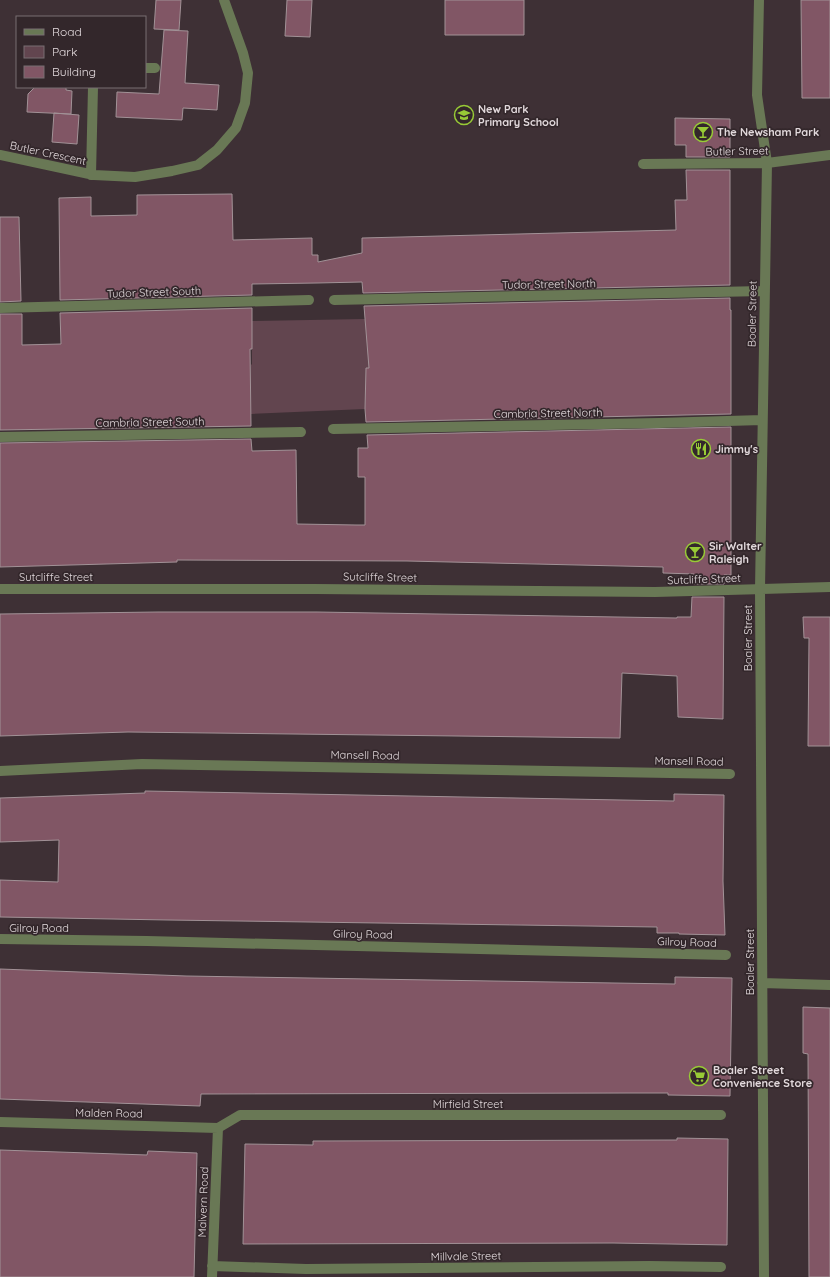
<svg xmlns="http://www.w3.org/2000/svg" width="830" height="1277" font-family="Quicksand,sans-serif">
	<rect width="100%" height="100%" fill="#3e3035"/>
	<path fill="#62454f" d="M 365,319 L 370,368 L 366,369 L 365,409 L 251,414 L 251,365 L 252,364 L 252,321 Z"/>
	<path fill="#815665" stroke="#a29297" d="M 156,0 L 181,0 L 179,30 L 154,29 Z
		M 287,0 L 312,0 L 310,37 L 285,36 Z
		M 445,0 L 524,0 L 524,35 L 445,35 Z
		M 801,0 L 830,0 L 830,98 L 802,98 Z
		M 164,30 L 188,31 L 185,83 L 219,85 L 217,110 L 183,108 L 182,120 L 116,117 L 117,92 L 159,94 Z
		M 35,87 L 66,87 L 66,90 L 72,91 L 71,114 L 27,112 L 28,94 Z
		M 54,113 L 79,115 L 77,144 L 52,142 Z
		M 675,118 L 730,119 L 730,157 L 686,157 L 686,145 L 675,145 Z
		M 686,170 L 730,170 L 730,285 L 363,293 L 362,282 L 317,283 L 252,284 L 252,295 L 60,300 L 59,198 L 91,197 L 91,216 L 137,215 L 137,195 L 232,194 L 233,240 L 312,238 L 312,255 L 318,255 L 318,262 L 362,253 L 362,238 L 676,230 L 675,200 L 687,200 Z
		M 0,217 L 19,217 L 21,301 L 0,302 Z
		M 730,298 L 730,310 L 731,310 L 731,414 L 366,422 L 365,409 L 366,368 L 369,368 L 364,306 Z
		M 252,308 L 252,349 L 250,349 L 251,426 L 0,430 L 0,314 L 22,314 L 22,345 L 61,344 L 60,313 Z
		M 731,427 L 731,575 L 724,575 L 724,584 L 693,584 L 694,574 L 663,573 L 663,567 L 407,561 L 177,560 L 177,562 L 0,567 L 0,443 L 251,439 L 252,451 L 296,450 L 297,524 L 356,525 L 365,525 L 365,477 L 358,477 L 358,448 L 368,448 L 367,435 Z
		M 692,597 L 724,597 L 723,719 L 678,717 L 677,676 L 622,673 L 620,738 L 128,732 L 0,736 L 0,614 L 158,612 L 317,612 L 677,618 L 677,617 L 691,617 Z
		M 803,617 L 830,617 L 830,746 L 808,746 L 809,638 L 804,638 Z
		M 145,791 L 674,801 L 674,794 L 724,795 L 723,881 L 725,935 L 679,934 L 679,933 L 657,933 L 657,927 L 168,920 L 0,917 L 0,880 L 58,882 L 59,840 L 0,842 L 0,798 L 145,793 Z
		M 0,969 L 186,976 L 675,984 L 675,977 L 732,978 L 730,1096 L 668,1095 L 668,1093 L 631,1093 L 201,1094 L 200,1106 L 0,1099 Z
		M 803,1007 L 830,1008 L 830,1277 L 809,1277 L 808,1054 L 803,1053 Z
		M 677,1138 L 728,1139 L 727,1245 L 613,1243 L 243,1244 L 245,1144 L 313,1145 L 313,1141 L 677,1140 Z
		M 0,1150 L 147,1155 L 148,1151 L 197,1153 L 194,1277 L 0,1277 Z"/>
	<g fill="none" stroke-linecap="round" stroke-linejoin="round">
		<path stroke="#697855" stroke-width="10" d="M 759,0 L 757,95 L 767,163 L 760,589 L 764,1277
			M 145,68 L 155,68
			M 0,155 L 94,175 L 135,177 L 172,171 L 198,165 L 217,150 L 236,128 L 245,103 L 248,73 L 243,53 L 224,0
			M 643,164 L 767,163 L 830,155
			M 91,175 L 93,87
			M 334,300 L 765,291
			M 0,308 L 309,300
			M 333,429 L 658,423 L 762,420
			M 0,437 L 301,432
			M 0,589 L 316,589 L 655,592 L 830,587
			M 0,771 L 142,764 L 730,774
			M 0,939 L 147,941 L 726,955
			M 762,983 L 830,985
			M 0,1122 L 218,1128
			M 218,1128 L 240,1115 L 721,1115
			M 212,1266 L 306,1269 L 649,1266 L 721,1267
			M 212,1277 L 218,1128"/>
	</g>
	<defs>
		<symbol id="school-ring" viewBox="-11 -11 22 22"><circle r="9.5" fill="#33272b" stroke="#98cb36" stroke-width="1.5"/><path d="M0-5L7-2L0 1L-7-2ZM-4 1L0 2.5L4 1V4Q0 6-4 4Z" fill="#98cb36"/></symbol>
		<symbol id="bar-ring" viewBox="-11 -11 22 22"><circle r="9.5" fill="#33272b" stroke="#98cb36" stroke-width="1.5"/><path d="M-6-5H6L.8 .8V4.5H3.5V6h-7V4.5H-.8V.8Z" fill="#98cb36"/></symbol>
		<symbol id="restaurant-ring" viewBox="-11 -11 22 22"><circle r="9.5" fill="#33272b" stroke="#98cb36" stroke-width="1.5"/><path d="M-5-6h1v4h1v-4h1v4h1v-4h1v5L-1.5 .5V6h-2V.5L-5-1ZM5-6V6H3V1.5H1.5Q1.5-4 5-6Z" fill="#98cb36"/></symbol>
		<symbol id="supermarket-ring" viewBox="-11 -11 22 22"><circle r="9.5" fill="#33272b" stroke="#98cb36" stroke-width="1.5"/><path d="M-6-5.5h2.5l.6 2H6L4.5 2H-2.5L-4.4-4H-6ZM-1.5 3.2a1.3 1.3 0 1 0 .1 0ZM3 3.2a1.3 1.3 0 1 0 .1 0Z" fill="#98cb36"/></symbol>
	</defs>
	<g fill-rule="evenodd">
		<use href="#school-ring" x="453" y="104" width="22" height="22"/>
		<use href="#bar-ring" x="692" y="121" width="22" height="22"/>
		<use href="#restaurant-ring" x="690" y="438" width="22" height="22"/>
		<use href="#bar-ring" x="684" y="541" width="22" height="22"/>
		<use href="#supermarket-ring" x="688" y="1065" width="22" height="22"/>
	</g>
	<g text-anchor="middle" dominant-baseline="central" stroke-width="3.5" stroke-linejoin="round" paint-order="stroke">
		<g font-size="11" font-weight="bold" fill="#e2d9dc" stroke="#33272b" text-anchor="start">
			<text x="478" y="109">New Park<tspan x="478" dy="13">Primary School</tspan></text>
			<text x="717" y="132">The Newsham Park</text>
			<text x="715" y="449">Jimmy's</text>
			<text x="709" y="546">Sir Walter<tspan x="709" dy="13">Raleigh</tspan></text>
			<text x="713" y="1070">Boaler Street<tspan x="713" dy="13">Convenience Store</tspan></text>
		</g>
		<g font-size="11" fill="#e2d9dc" stroke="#33272b">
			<text transform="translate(737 151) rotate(-1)">Butler Street</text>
			<text transform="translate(48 153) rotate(12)">Butler Crescent</text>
			<text transform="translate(549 284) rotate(-1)">Tudor Street North</text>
			<text transform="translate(154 292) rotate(-2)">Tudor Street South</text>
			<text transform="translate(752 314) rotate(-89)">Boaler Street</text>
			<text transform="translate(548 413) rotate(-1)">Cambria Street North</text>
			<text transform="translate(150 422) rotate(-1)">Cambria Street South</text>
			<text x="56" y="577">Sutcliffe Street</text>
			<text transform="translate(380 577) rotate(1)">Sutcliffe Street</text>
			<text transform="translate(704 579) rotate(-2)">Sutcliffe Street</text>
			<text transform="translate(748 638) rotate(-90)">Boaler Street</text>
			<text transform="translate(365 755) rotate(1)">Mansell Road</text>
			<text transform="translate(689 761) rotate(1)">Mansell Road</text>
			<text x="39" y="928">Gilroy Road</text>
			<text transform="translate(363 934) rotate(1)">Gilroy Road</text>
			<text transform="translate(687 942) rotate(2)">Gilroy Road</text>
			<text transform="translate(750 962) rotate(-90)">Boaler Street</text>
			<text x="468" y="1104">Mirfield Street</text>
			<text transform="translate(109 1113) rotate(1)">Malden Road</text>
			<text transform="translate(203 1202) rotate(-88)">Malvern Road</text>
			<text transform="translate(466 1256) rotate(-1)">Millvale Street</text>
		</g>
	</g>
	<rect x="16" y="16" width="130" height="72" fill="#33272b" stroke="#796e72"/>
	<rect x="24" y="29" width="20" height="6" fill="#697855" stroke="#796e72"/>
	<text x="52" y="36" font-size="12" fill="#e2d9dc">Road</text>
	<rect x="24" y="46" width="20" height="12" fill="#62454f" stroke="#796e72"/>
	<text x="52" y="56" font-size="12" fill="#e2d9dc">Park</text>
	<rect x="24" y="66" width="20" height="12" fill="#815665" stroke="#796e72"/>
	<text x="52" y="76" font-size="12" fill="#e2d9dc">Building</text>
</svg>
